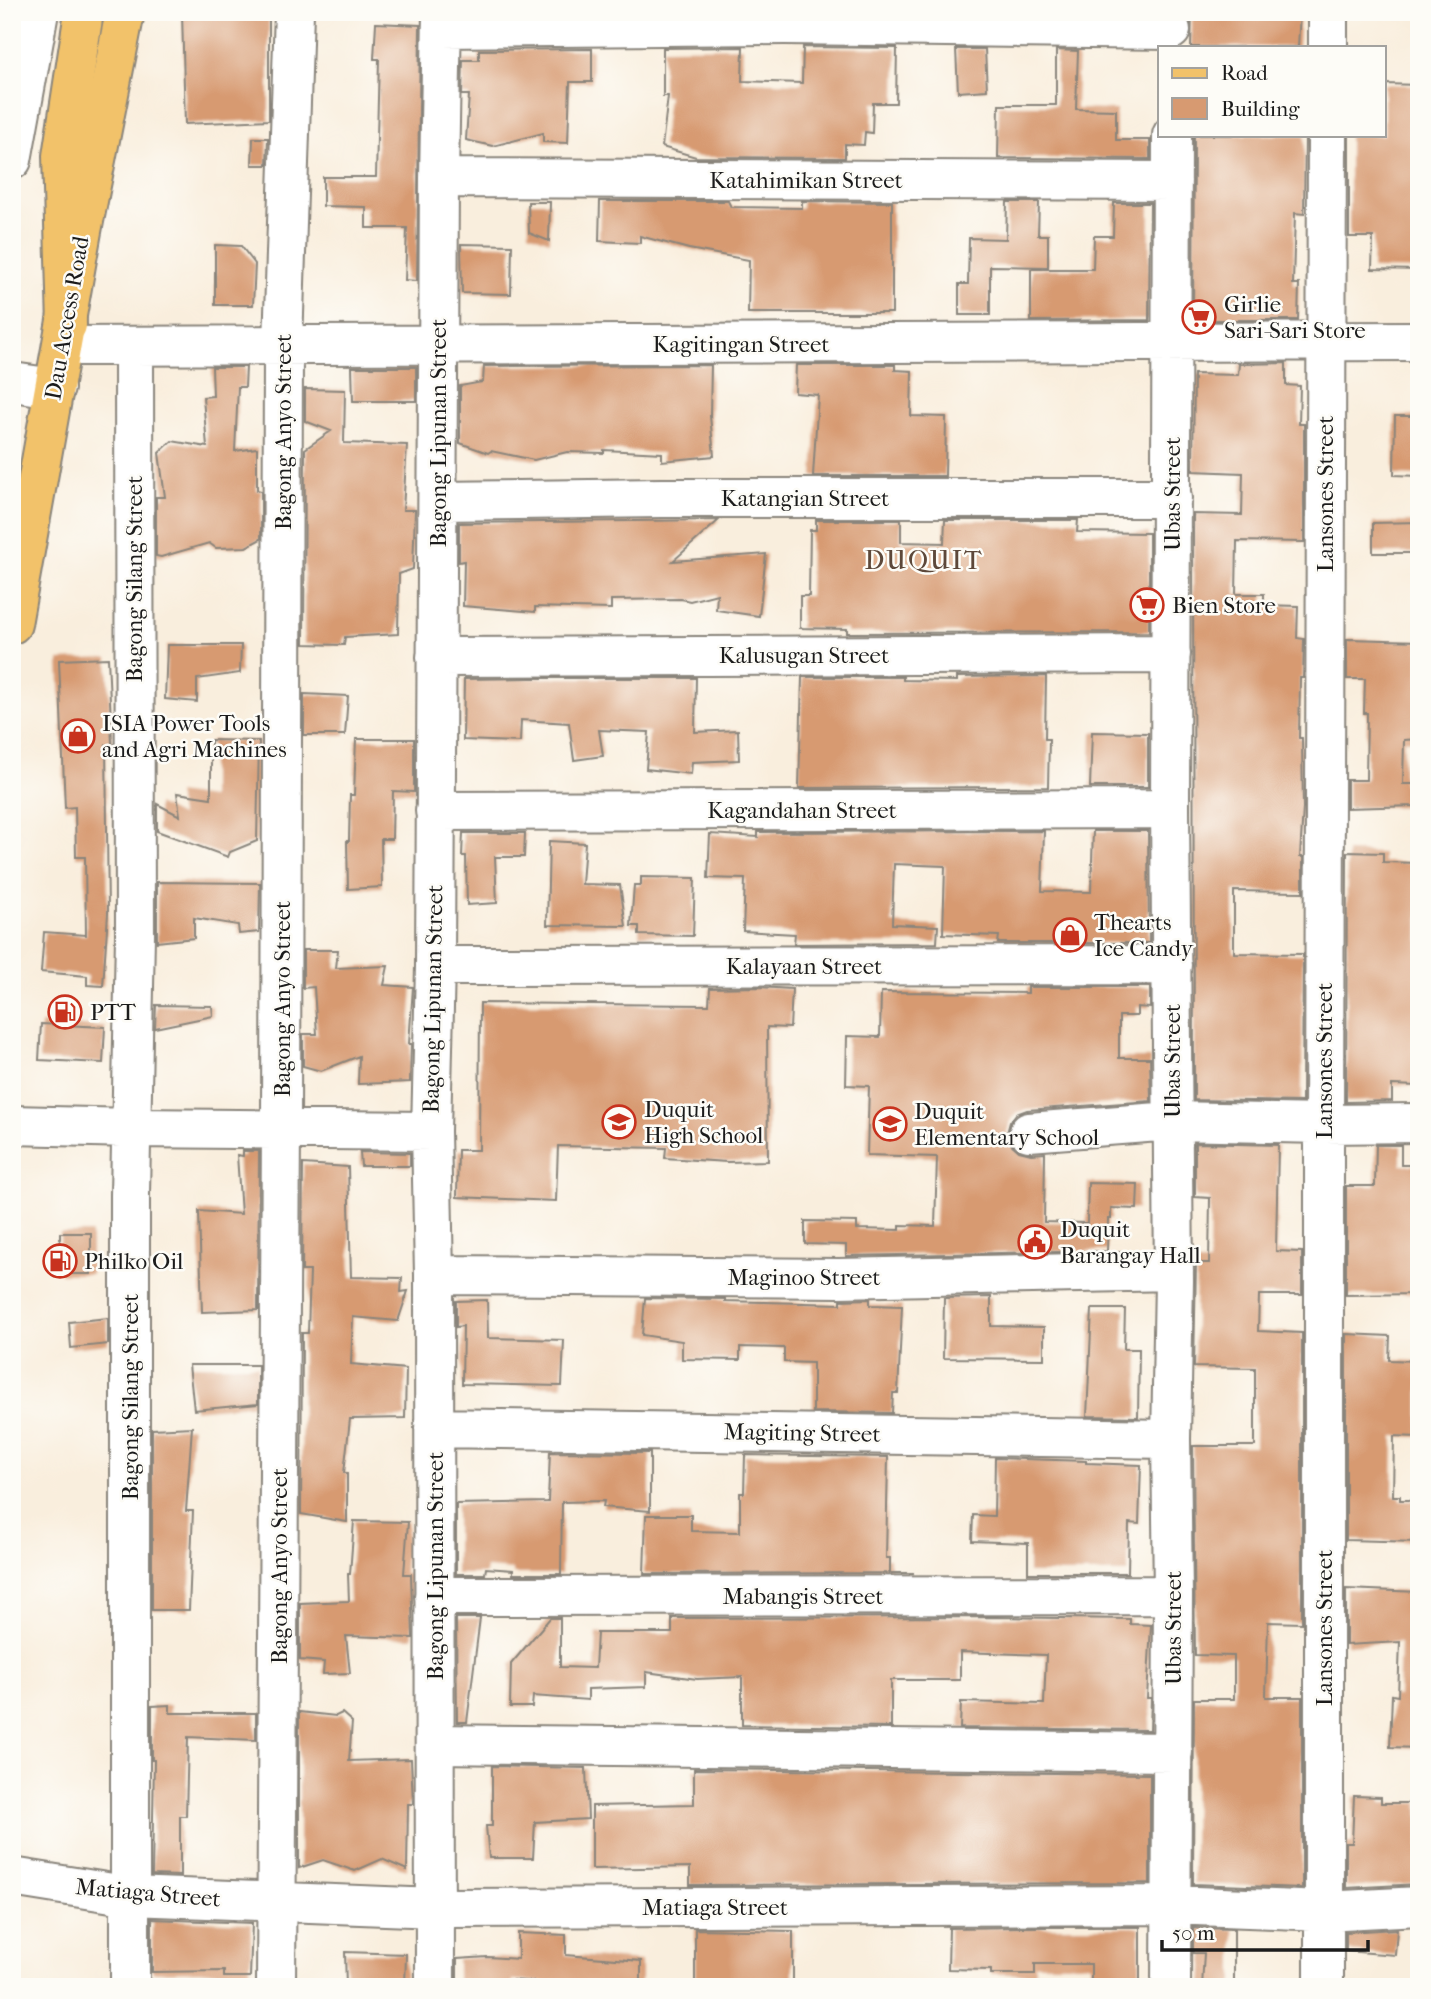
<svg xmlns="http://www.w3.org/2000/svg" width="1431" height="1999" font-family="'IM FELL French Canon',serif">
	<rect width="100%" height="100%" fill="#fdfcf7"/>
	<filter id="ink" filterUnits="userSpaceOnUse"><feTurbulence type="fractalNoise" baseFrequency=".0143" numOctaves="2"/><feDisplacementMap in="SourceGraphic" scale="14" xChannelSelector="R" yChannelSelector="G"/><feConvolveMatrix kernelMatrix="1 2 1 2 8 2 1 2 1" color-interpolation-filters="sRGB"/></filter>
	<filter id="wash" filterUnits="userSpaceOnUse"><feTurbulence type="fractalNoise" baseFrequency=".00686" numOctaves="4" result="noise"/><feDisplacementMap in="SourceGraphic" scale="28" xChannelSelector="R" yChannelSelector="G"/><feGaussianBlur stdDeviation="1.57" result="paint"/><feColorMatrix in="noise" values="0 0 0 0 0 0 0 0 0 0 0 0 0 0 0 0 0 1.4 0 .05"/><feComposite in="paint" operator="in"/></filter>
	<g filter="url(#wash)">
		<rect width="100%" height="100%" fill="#f9eedd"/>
		<g id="blocks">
			<path fill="#d79a71" d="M 182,12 L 269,12 L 269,120 L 185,124 Z
				M 1192,12 L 1300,12 L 1298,47 L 1191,47 Z
				M 376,23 L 420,25 L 417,281 L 405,280 L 407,228 L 366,228 L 366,207 L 323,206 L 323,177 L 376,177 L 379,59 L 374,59 Z
				M 743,47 L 742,81 L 802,83 L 803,47 L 897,48 L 896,103 L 873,103 L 872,133 L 865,132 L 864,145 L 845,144 L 845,158 L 696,157 L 662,147 L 668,96 L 663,96 L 663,48 Z
				M 592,49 L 592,82 L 570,82 L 568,143 L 543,142 L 543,133 L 493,146 L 466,140 L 469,95 L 462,95 L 463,60 L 479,60 L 479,50 Z
				M 956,49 L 985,49 L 987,90 L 958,92 Z
				M 1056,50 L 1078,51 L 1076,109 L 1116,110 L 1116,140 L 1150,140 L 1150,159 L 998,158 L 999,105 L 1056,105 Z
				M 1384,84 L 1419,85 L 1419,270 L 1372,269 L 1373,237 L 1349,237 L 1349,135 L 1384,135 Z
				M 1194,135 L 1305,135 L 1304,214 L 1295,213 L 1293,284 L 1299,284 L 1298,320 L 1193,320 Z
				M 253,138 L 268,138 L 267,165 L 252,165 Z
				M 600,201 L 728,201 L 731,207 L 802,208 L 802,201 L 892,202 L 892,313 L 748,313 L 749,260 L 689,249 L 640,236 L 640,243 L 599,241 Z
				M 528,202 L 550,202 L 549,241 L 529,233 Z
				M 1007,202 L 1039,202 L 1038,235 L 1048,235 L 1048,267 L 990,266 L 990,315 L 959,315 L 959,284 L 968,284 L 969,238 L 1006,239 Z
				M 1114,203 L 1150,203 L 1149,320 L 1031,321 L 1031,269 L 1093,269 L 1094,236 L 1113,236 Z
				M 461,244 L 512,245 L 511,294 L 462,293 Z
				M 215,245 L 241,246 L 255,264 L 253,305 L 215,305 Z
				M 1286,363 L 1286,385 L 1300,386 L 1299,424 L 1304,424 L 1304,542 L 1237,541 L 1236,594 L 1264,594 L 1264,605 L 1298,606 L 1297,638 L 1304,639 L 1303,678 L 1300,678 L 1299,738 L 1302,738 L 1303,808 L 1300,857 L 1303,857 L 1303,892 L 1234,891 L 1234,953 L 1303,954 L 1302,1102 L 1194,1100 L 1193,514 L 1242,515 L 1243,473 L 1193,471 L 1194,374 L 1238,375 L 1239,364 Z
				M 711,365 L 710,416 L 714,456 L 662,461 L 662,453 L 604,450 L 604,453 L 567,452 L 534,460 L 491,451 L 488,453 L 460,443 L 460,386 L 483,382 L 484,366 Z
				M 796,365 L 895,365 L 895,370 L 912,371 L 911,416 L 946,417 L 945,476 L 813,476 L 818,395 L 795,393 Z
				M 212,367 L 246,367 L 245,387 L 238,387 L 235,451 L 257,448 L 257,490 L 261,491 L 261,539 L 246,547 L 216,548 L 209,543 L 161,557 L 156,556 L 156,497 L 165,497 L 159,453 L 172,441 L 207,447 L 203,397 L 213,396 Z
				M 352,367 L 416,367 L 416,401 L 353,401 Z
				M 305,389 L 345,390 L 344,443 L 407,445 L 403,510 L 415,510 L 413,569 L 399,574 L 398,634 L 345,637 L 344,645 L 304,644 L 305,449 L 331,431 L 305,421 Z
				M 1395,416 L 1419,416 L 1419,476 L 1394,475 Z
				M 719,520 L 673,561 L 766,554 L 759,616 L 716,610 L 717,594 L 690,601 L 681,599 L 611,600 L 611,609 L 535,607 L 535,612 L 463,606 L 464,561 L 459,562 L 459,523 Z
				M 816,520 L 901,520 L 901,542 L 944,543 L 945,520 L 1078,520 L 1077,532 L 1149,533 L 1149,632 L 847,633 L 847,629 L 800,628 L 800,596 L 809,596 L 810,530 L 816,530 Z
				M 1419,522 L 1419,553 L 1373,553 L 1373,523 Z
				M 1347,639 L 1419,641 L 1419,739 L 1404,740 L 1403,784 L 1415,784 L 1415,806 L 1347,808 L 1347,780 L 1366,780 L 1367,713 L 1364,713 L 1365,679 L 1347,679 Z
				M 167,645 L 241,645 L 240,673 L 197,679 L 197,702 L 165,699 Z
				M 108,658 L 112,744 L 106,745 L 108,913 L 103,986 L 87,985 L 87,976 L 41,972 L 44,932 L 86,935 L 85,857 L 76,857 L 75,807 L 65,808 L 59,660 Z
				M 1046,676 L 1045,739 L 1049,739 L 1048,787 L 799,788 L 802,677 L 903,677 L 903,680 L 957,681 L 957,677 Z
				M 530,678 L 696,678 L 695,732 L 738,730 L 739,760 L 692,762 L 691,774 L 646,769 L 649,732 L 599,730 L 603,756 L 574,760 L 569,723 L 521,720 L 520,742 L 463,740 L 464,679 Z
				M 304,694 L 348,696 L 345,735 L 304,735 Z
				M 1092,732 L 1148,733 L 1148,787 L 1090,787 Z
				M 356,739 L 414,739 L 414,792 L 393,791 L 392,839 L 381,839 L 382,887 L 348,889 L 347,841 L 349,841 L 350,795 L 354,795 Z
				M 211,740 L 259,741 L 257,841 L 230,852 L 228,857 L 157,831 L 157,804 L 180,816 L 177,793 L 211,798 Z
				M 1044,831 L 1042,891 L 1091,892 L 1093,831 L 1148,831 L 1149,943 L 998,943 L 999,936 L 943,934 L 945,866 L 894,864 L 892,924 L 938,926 L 937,943 L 794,944 L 795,934 L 743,931 L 745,879 L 708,878 L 710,834 L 758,837 L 758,832 Z
				M 463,833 L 525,833 L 524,857 L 495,857 L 497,903 L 467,905 L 466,856 L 462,856 Z
				M 549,841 L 585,843 L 582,884 L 620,885 L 626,926 L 547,925 Z
				M 1347,852 L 1383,853 L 1383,862 L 1419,863 L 1419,1086 L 1392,1085 L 1392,1101 L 1346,1102 Z
				M 641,877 L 695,878 L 693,936 L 639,935 L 639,926 L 631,926 L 634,885 L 641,885 Z
				M 157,882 L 260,883 L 259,932 L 239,934 L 238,925 L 194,918 L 194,938 L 157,942 Z
				M 303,950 L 338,950 L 336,968 L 388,966 L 384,985 L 413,987 L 409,1044 L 411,1044 L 410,1082 L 358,1084 L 359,1056 L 321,1071 L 303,1066 L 303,1034 L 317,1034 L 314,987 L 303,988 Z
				M 758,987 L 792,989 L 790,1028 L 767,1027 L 768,1161 L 727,1162 L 665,1158 L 666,1148 L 558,1146 L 556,1201 L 457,1197 L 458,1150 L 479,1150 L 480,1003 L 709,1005 L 710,988 Z
				M 1028,987 L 1150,987 L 1150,1008 L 1137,1007 L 1137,1016 L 1119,1016 L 1119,1058 L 1150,1058 L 1151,1101 L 1027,1110 L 1016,1114 L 1010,1122 L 1007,1133 L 1011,1144 L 1019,1151 L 1031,1154 L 1045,1153 L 1044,1222 L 1087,1223 L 1088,1183 L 1138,1184 L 1137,1209 L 1111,1208 L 1111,1219 L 1108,1219 L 1107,1251 L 846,1256 L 846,1245 L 805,1244 L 805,1221 L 857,1222 L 857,1229 L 900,1230 L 900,1225 L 935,1226 L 937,1157 L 867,1155 L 869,1086 L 846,1085 L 847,1036 L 880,1037 L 881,992 L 1028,993 Z
				M 156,1005 L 212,1006 L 213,1016 L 155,1028 Z
				M 41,1024 L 105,1027 L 103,1063 L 39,1060 Z
				M 1195,1143 L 1278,1145 L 1276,1251 L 1302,1252 L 1302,1295 L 1259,1295 L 1258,1331 L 1302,1333 L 1302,1623 L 1268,1622 L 1266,1697 L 1302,1697 L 1302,1888 L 1193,1884 L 1194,1699 L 1234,1699 L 1234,1656 L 1195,1655 L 1193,1446 L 1255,1446 L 1255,1368 L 1194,1367 L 1196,1263 L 1209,1263 L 1210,1198 L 1195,1197 Z
				M 1376,1145 L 1401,1145 L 1401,1165 L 1419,1165 L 1419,1294 L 1346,1295 L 1346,1186 L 1375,1186 Z
				M 243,1151 L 259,1151 L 258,1310 L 202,1312 L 199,1211 L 241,1214 L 237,1155 L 243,1156 Z
				M 360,1152 L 410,1153 L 410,1166 L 361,1166 Z
				M 303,1164 L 348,1167 L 351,1277 L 402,1278 L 401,1292 L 408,1291 L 398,1321 L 353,1317 L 351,1364 L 406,1369 L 405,1418 L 350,1419 L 344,1473 L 347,1473 L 347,1522 L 301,1514 L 302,1333 L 308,1333 L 310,1271 L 302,1271 Z
				M 60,1233 L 91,1233 L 91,1274 L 60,1274 Z
				M 991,1297 L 991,1326 L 1044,1327 L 1044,1359 L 943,1358 L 944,1298 Z
				M 645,1298 L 725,1299 L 725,1301 L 841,1304 L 841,1300 L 870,1299 L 870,1305 L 902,1306 L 898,1393 L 893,1393 L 892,1413 L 813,1412 L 813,1363 L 784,1362 L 784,1348 L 740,1347 L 740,1360 L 682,1359 L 682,1341 L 642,1335 Z
				M 487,1300 L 488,1338 L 564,1340 L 562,1386 L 462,1384 L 463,1326 L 456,1327 L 456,1301 Z
				M 1092,1309 L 1125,1309 L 1124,1349 L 1139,1349 L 1138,1417 L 1087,1416 Z
				M 108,1318 L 108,1344 L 71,1348 L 69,1322 Z
				M 1346,1334 L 1390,1336 L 1389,1360 L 1419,1361 L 1419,1437 L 1394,1436 L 1393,1496 L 1400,1496 L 1400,1500 L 1419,1500 L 1419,1542 L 1346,1540 Z
				M 189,1365 L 258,1365 L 258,1404 L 194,1410 Z
				M 192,1427 L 186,1511 L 193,1511 L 189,1610 L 152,1610 L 152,1429 Z
				M 550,1452 L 650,1453 L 650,1511 L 603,1507 L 604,1501 L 562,1502 L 561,1574 L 513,1574 L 513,1570 L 486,1568 L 485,1574 L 456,1574 L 456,1504 L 548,1502 Z
				M 745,1455 L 888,1457 L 886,1558 L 890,1558 L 890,1573 L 914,1573 L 644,1574 L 646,1515 L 691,1515 L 691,1531 L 740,1532 L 740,1493 L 744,1493 Z
				M 995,1458 L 1086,1461 L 1086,1463 L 1141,1465 L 1139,1524 L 1129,1523 L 1128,1573 L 1028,1573 L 1028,1543 L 972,1541 L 973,1515 L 994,1516 Z
				M 354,1521 L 408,1522 L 404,1574 L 411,1574 L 413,1638 L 346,1636 L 350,1673 L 323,1674 L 324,1662 L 300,1660 L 300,1603 L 349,1601 L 348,1574 L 350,1574 Z
				M 1346,1589 L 1419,1592 L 1419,1748 L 1390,1747 L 1392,1695 L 1398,1696 L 1400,1642 L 1346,1645 Z
				M 996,1617 L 1130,1619 L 1130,1624 L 1151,1625 L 1147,1698 L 1151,1698 L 1150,1730 L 960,1728 L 961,1702 L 1044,1704 L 1046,1655 L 960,1652 L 960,1680 L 891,1680 L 891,1727 L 742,1725 L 742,1677 L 697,1679 L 646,1672 L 646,1687 L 588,1689 L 588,1700 L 533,1696 L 532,1707 L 510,1707 L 511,1664 L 550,1618 L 560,1618 L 560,1667 L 595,1668 L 597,1633 L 672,1633 L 672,1618 Z
				M 456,1618 L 480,1618 L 467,1722 L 457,1722 L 457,1719 Z
				M 170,1705 L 170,1713 L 256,1713 L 256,1740 L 188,1737 L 186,1816 L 180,1816 L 180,1876 L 152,1875 L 154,1760 L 152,1760 L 152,1706 Z
				M 299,1712 L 336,1716 L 342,1713 L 352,1722 L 349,1761 L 411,1759 L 413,1804 L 408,1804 L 407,1870 L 382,1859 L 355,1871 L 323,1860 L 299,1868 Z
				M 492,1766 L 586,1768 L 588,1819 L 535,1822 L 533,1858 L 489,1858 L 486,1826 L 492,1826 Z
				M 694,1769 L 1150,1774 L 1150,1883 L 690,1885 L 690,1867 L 592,1869 L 592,1806 L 694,1804 Z
				M 1354,1796 L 1381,1797 L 1381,1803 L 1419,1803 L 1419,1884 L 1346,1888 L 1346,1843 L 1352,1843 Z
				M 152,1919 L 252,1923 L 250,1977 L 224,1977 L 224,1971 L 152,1972 Z
				M 1036,1927 L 1140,1927 L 1140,1984 L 1091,1984 L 1091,1964 L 1035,1964 L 1035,1974 L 991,1974 L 991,1970 L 948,1969 L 949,1928 Z
				M 1193,1928 L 1234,1929 L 1234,1987 L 1202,1987 L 1204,1953 L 1193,1953 Z
				M 695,1929 L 793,1931 L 793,1986 L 695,1987 Z
				M 1397,1929 L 1395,1955 L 1346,1951 L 1346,1932 Z
				M 518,1933 L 566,1935 L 566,1955 L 641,1961 L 641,1987 L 594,1987 L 513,1980 L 513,1987 L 457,1987 L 457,1959 L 488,1957 L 518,1959 Z
				M 345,1952 L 406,1954 L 405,1987 L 346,1987 Z"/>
		</g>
	</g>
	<g filter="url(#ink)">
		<use href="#blocks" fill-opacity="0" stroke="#8a857c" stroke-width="2"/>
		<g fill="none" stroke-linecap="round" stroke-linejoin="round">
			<defs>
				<path id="minor" d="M 442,28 L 785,25 L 1171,30
					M 1328,47 L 1328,12
					M 12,160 L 39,12
					M 439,178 L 1172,181
					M 63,346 L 1419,341
					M 12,382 L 55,388
					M 438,501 L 661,498 L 1172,498
					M 436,657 L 1171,654
					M 435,811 L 1170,809
					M 435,966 L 1172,965
					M 12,1125 L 132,1128 L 431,1131
					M 1029,1132 L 1172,1121 L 1324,1124 L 1419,1123
					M 434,1275 L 839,1278 L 1174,1271
					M 434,1428 L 1171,1439
					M 434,1596 L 1173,1595
					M 436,1744 L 1173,1752
					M 12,1877 L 131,1896 L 436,1908 L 1170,1905 L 1324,1911 L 1419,1906
					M 130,1987 L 130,1195 L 135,935 L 134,346
					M 276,1987 L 281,1128 L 283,344 L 294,12
					M 435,1987 L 434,1275 L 431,1131 L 435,966 L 439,178 L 442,12
					M 1171,1987 L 1173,1595 L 1171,1439 L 1174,1281 L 1170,809 L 1172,135
					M 1324,1987 L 1324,1124 L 1327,135"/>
				<path id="major" d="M 12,624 L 82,231 L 125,12"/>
				<path id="highway" d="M 67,325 L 62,156 L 84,12"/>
			</defs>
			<use href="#minor" stroke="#8a857c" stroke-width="42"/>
			<use href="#major" stroke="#8a857c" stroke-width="42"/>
			<use href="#highway" stroke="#8a857c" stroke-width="42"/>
			<use href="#minor" stroke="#fff" stroke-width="38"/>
			<use href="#major" stroke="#f2c26a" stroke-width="38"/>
			<use href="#highway" stroke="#f2c26a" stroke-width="38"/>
		</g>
	</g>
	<defs>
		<symbol id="supermarket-ring" viewBox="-11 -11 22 22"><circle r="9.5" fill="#fdfcf7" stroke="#c8321e" stroke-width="1.5"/><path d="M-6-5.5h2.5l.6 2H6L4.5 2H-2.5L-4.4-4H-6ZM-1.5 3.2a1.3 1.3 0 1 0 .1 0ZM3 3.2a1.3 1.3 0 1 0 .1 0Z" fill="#c8321e"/></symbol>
		<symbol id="shop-ring" viewBox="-11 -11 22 22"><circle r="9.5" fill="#fdfcf7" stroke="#c8321e" stroke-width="1.5"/><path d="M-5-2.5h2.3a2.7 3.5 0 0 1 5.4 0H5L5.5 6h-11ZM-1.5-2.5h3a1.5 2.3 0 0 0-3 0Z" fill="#c8321e"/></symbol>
		<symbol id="fuel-ring" viewBox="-11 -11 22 22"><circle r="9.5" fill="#fdfcf7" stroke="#c8321e" stroke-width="1.5"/><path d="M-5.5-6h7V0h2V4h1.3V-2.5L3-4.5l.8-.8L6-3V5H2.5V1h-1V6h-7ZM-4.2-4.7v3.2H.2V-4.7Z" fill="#c8321e"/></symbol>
		<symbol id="school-ring" viewBox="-11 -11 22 22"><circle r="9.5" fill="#fdfcf7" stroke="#c8321e" stroke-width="1.5"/><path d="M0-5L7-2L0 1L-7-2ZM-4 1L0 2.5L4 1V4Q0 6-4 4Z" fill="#c8321e"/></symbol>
		<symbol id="civic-ring" viewBox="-11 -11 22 22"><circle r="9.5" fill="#fdfcf7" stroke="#c8321e" stroke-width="1.5"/><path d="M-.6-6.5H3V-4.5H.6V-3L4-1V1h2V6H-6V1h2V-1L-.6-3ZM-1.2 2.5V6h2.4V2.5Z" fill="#c8321e"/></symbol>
	</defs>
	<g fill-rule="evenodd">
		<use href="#supermarket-ring" x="1180" y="298" width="38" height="38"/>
		<use href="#supermarket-ring" x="1128" y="586" width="38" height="38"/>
		<use href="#shop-ring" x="59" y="717" width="38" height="38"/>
		<use href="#shop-ring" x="1051" y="916" width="38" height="38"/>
		<use href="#fuel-ring" x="46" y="993" width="38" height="38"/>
		<use href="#school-ring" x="600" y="1103" width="38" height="38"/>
		<use href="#school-ring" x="871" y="1105" width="38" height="38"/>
		<use href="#civic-ring" x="1016" y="1223" width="38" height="38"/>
		<use href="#fuel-ring" x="41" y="1242" width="38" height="38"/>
	</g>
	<g text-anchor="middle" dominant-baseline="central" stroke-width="5" stroke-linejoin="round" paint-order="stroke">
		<g font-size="23" fill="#1c1c1c" stroke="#fdfcf7">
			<text x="806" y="180">Katahimikan Street</text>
			<text transform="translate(67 318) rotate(-80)">Dau Access Road</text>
			<text x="741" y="344">Kagitingan Street</text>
			<text transform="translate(283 432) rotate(-90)">Bagong Anyo Street</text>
			<text transform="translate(438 433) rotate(-90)">Bagong Lipunan Street</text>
			<text transform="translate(1172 494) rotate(-90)">Ubas Street</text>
			<text transform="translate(1325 494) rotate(-90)">Lansones Street</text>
			<text x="805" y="498">Katangian Street</text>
			<text transform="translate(134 579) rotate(-90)">Bagong Silang Street</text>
			<text x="804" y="655">Kalusugan Street</text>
			<text x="802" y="810">Kagandahan Street</text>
			<text x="804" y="966">Kalayaan Street</text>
			<text transform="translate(282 999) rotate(-90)">Bagong Anyo Street</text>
			<text transform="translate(433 999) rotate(-89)">Bagong Lipunan Street</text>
			<text transform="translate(1172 1061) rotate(-90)">Ubas Street</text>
			<text transform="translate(1324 1061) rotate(-90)">Lansones Street</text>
			<text x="804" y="1277">Maginoo Street</text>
			<text transform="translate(130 1397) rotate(-90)">Bagong Silang Street</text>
			<text transform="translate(802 1433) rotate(1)">Magiting Street</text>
			<text transform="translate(279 1566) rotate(-90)">Bagong Anyo Street</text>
			<text transform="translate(435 1566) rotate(-90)">Bagong Lipunan Street</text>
			<text x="803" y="1596">Mabangis Street</text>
			<text transform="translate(1173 1628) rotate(-90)">Ubas Street</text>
			<text transform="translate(1324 1628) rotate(-90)">Lansones Street</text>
			<text transform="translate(148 1893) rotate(5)">Matiaga Street</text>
			<text x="715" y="1907">Matiaga Street</text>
		</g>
		<g font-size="23" fill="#1c1c1c" stroke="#fdfcf7" text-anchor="start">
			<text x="1224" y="304">Girlie<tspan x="1224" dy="26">Sari-Sari Store</tspan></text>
			<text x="1172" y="605">Bien Store</text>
			<text x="102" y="723">ISIA Power Tools<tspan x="102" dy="26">and Agri Machines</tspan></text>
			<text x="1094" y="922">Thearts<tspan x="1094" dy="26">Ice Candy</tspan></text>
			<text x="90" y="1012">PTT</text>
			<text x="644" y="1109">Duquit<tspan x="644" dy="26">High School</tspan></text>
			<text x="914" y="1111">Duquit<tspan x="914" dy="26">Elementary School</tspan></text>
			<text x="1060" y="1229">Duquit<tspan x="1060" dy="26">Barangay Hall</tspan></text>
			<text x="84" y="1261">Philko Oil</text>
		</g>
		<g font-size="26" letter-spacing="2" fill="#5d483a" stroke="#fdfcf7">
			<text x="924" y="560">DUQUIT</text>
		</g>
	</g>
	<rect width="1431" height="1999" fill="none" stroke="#fdfcf7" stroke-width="42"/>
	<rect x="1158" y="46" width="228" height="91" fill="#fdfcf7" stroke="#a3a29f" stroke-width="2"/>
	<rect x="1172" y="68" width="35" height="10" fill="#f2c26a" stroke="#a3a29f" stroke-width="2"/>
	<text x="1221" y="80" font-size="21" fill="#1c1c1c">Road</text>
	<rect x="1172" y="98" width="35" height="21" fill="#d79a71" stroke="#a3a29f" stroke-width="2"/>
	<text x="1221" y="116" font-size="21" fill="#1c1c1c">Building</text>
	<path d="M1162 1940v10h206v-10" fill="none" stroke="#1c1c1c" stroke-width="3.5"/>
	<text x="1172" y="1940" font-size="21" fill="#1c1c1c" stroke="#fdfcf7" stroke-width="5" paint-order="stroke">50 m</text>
</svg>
